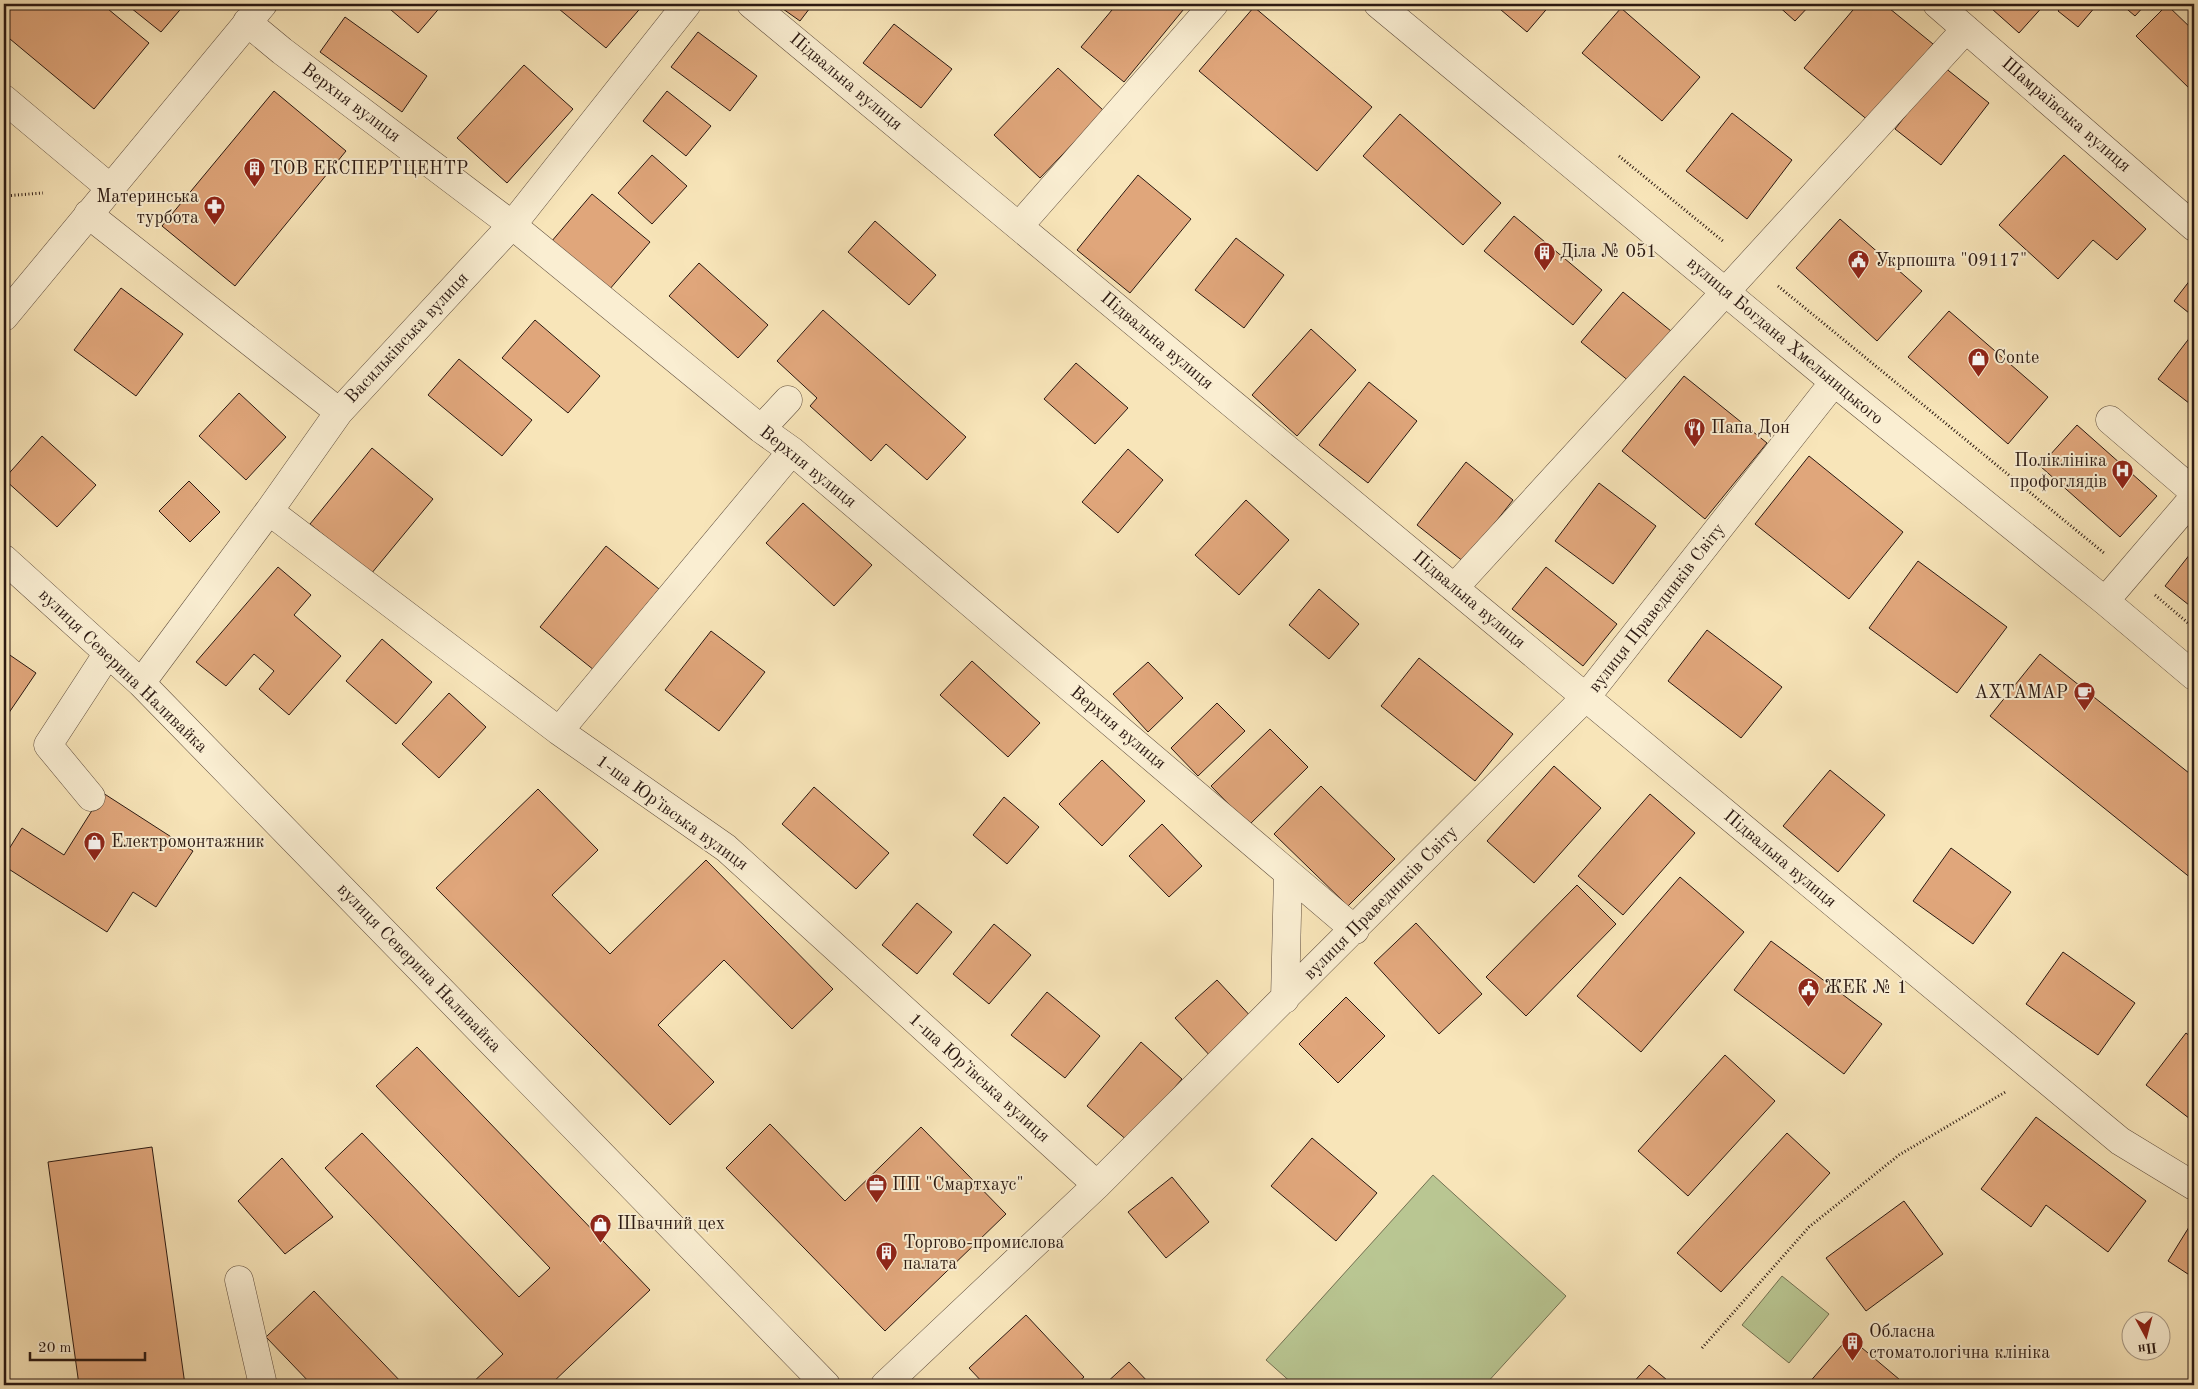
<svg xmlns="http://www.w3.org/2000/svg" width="2198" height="1389" font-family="'Old Standard TT',serif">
	<rect width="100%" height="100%" fill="#f8e5b9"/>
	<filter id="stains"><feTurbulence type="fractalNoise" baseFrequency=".004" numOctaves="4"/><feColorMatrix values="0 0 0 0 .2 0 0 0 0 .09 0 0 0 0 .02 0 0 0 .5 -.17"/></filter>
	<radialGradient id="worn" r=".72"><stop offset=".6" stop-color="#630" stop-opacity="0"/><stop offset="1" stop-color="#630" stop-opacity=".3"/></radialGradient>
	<path fill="#b9c692" stroke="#727052" d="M 1433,1175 L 1566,1296 L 1485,1385 L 1294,1385 L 1266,1360 Z
		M 1782,1276 L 1829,1314 L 1789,1363 L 1742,1325 Z"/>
	<path fill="#e0a67b" stroke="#2b1912" d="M 4,4 L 102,4 L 149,43 L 94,109 L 4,34 Z
		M 126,4 L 185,4 L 161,32 Z
		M 384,4 L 443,4 L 418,33 Z
		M 553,4 L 644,4 L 606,48 Z
		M 776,4 L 813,4 L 800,21 Z
		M 1117,4 L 1188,4 L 1124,82 L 1081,47 Z
		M 1494,4 L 1551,4 L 1527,32 Z
		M 1776,4 L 1811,4 L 1795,21 Z
		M 1858,4 L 1884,4 L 1933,44 L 1869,121 L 1804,68 Z
		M 1997,4 L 2045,4 L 2019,33 L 1992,9 Z
		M 2064,4 L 2092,4 L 2096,6 L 2078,27 L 2058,11 Z
		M 2121,4 L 2146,4 L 2135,16 Z
		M 2167,5 L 2194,31 L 2194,93 L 2136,36 Z
		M 1254,7 L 1372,107 L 1317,171 L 1199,71 Z
		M 1621,8 L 1700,77 L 1662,121 L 1582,53 Z
		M 345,17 L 427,76 L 402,112 L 320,52 Z
		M 894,24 L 952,69 L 921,108 L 863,63 Z
		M 698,32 L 757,76 L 730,111 L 671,67 Z
		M 524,65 L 573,109 L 507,183 L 457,138 Z
		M 1944,67 L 1989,103 L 1941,165 L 1895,129 Z
		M 1058,68 L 1104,111 L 1040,178 L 994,135 Z
		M 274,91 L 346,151 L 235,286 L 162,226 Z
		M 667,91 L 711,126 L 686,156 L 643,121 Z
		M 1732,113 L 1792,160 L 1747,219 L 1686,171 Z
		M 1400,114 L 1501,203 L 1463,245 L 1363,156 Z
		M 652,155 L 687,186 L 652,224 L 618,193 Z
		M 2064,155 L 2146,229 L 2117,260 L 2093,240 L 2058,279 L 1999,225 Z
		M 1138,175 L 1191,219 L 1130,293 L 1077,250 Z
		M 592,194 L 650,242 L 609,290 L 551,242 Z
		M 1514,216 L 1602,290 L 1573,325 L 1484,251 Z
		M 1840,219 L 1922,291 L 1877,341 L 1796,268 Z
		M 875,221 L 936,275 L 909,305 L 848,252 Z
		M 1236,238 L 1284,275 L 1244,328 L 1195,290 Z
		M 699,263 L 768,325 L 738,358 L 669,296 Z
		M 2194,275 L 2194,317 L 2174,301 Z
		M 121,288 L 183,334 L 136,396 L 74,350 Z
		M 1623,292 L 1671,331 L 1630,382 L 1581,342 Z
		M 823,310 L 966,437 L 927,480 L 886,444 L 871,461 L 810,406 L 817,398 L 777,361 Z
		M 1949,311 L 2048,397 L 2008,444 L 1908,357 Z
		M 535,320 L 600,376 L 568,413 L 502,358 Z
		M 1311,329 L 1356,370 L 1297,436 L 1252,395 Z
		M 2194,332 L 2194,407 L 2158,379 Z
		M 459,359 L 532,420 L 502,456 L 428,395 Z
		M 1076,363 L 1128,408 L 1095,444 L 1044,399 Z
		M 1684,376 L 1767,443 L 1705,519 L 1622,451 Z
		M 1369,382 L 1417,421 L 1368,483 L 1319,445 Z
		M 239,393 L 286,437 L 246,480 L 199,436 Z
		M 2077,425 L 2157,496 L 2120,537 L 2040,466 Z
		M 42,436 L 96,485 L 57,527 L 4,479 Z
		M 372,448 L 433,499 L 371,574 L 310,524 Z
		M 1128,449 L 1163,480 L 1118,533 L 1082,502 Z
		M 1809,456 L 1903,532 L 1849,599 L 1755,524 Z
		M 1466,462 L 1513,500 L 1464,562 L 1417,525 Z
		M 189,481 L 220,512 L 190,542 L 159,511 Z
		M 1599,483 L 1656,526 L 1613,584 L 1555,541 Z
		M 1246,500 L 1289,540 L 1239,595 L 1195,555 Z
		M 803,503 L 872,565 L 834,606 L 766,543 Z
		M 606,546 L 659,589 L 594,670 L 540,627 Z
		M 2194,549 L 2194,609 L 2165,586 Z
		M 1918,561 L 2007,627 L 1957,693 L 1869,628 Z
		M 278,567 L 311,595 L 294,615 L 341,656 L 289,715 L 259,689 L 274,671 L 254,654 L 226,686 L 196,662 Z
		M 1546,567 L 1617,624 L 1583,666 L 1512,609 Z
		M 1319,589 L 1359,624 L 1329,659 L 1289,625 Z
		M 1707,630 L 1782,687 L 1741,738 L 1668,681 Z
		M 711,631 L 765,672 L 719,731 L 665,690 Z
		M 382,639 L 432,682 L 396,724 L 346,681 Z
		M 4,651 L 36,673 L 4,720 Z
		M 2040,654 L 2194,777 L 2194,876 L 2192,879 L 1990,716 Z
		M 1419,658 L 1513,734 L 1475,781 L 1381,706 Z
		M 972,661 L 1040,723 L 1008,757 L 940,695 Z
		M 1148,662 L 1183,698 L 1148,732 L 1113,694 Z
		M 449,693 L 486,727 L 439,778 L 402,744 Z
		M 1217,703 L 1245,731 L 1198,776 L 1171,748 Z
		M 1270,729 L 1308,767 L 1249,825 L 1211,786 Z
		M 1102,760 L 1145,801 L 1102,846 L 1059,804 Z
		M 1554,766 L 1601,808 L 1534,883 L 1487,841 Z
		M 1830,770 L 1885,815 L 1838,872 L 1783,826 Z
		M 1321,786 L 1395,859 L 1348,906 L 1274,834 Z
		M 814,787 L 889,853 L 856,889 L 782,824 Z
		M 538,789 L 598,850 L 552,895 L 610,954 L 706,860 L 833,989 L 792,1029 L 724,960 L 658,1025 L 714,1082 L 670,1125 L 436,888 Z
		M 103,793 L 193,851 L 156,907 L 133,892 L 107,932 L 4,866 L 4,857 L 22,828 L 64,855 Z
		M 1650,794 L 1695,833 L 1623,915 L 1578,876 Z
		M 1004,797 L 1039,827 L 1007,864 L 973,835 Z
		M 1162,824 L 1202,866 L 1169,897 L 1129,856 Z
		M 1951,848 L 2011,892 L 1973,944 L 1913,901 Z
		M 1680,877 L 1744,932 L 1641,1052 L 1577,996 Z
		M 1577,885 L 1616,924 L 1526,1016 L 1486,977 Z
		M 917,903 L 952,932 L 917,974 L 882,945 Z
		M 1416,923 L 1482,994 L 1439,1034 L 1374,963 Z
		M 994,924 L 1031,955 L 989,1004 L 953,974 Z
		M 1771,941 L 1882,1024 L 1844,1074 L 1734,990 Z
		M 2063,952 L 2135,1003 L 2098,1055 L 2026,1004 Z
		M 1217,980 L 1255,1021 L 1213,1059 L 1175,1018 Z
		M 1047,992 L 1100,1036 L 1065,1078 L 1011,1035 Z
		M 1346,997 L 1385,1036 L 1338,1083 L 1299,1044 Z
		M 2186,1033 L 2194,1039 L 2194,1122 L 2146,1085 Z
		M 1141,1042 L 1182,1079 L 1128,1141 L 1087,1106 Z
		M 417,1047 L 650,1290 L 550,1385 L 470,1385 L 503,1354 L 325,1168 L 362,1133 L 519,1297 L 550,1268 L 376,1086 Z
		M 1725,1055 L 1775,1101 L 1688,1196 L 1638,1151 Z
		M 2036,1117 L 2146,1201 L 2108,1252 L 2046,1205 L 2031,1227 L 1981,1189 Z
		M 770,1124 L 845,1201 L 921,1127 L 1006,1214 L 885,1331 L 726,1168 Z
		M 1787,1133 L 1830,1173 L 1721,1292 L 1677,1253 Z
		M 1312,1138 L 1377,1193 L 1336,1241 L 1271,1186 Z
		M 152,1147 L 185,1385 L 79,1385 L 48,1162 Z
		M 282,1158 L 333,1217 L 285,1254 L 238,1201 Z
		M 1172,1177 L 1209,1222 L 1166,1258 L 1128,1212 Z
		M 1904,1201 L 1943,1254 L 1866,1311 L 1826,1258 Z
		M 2194,1219 L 2194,1278 L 2168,1261 Z
		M 314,1291 L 404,1385 L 312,1385 L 266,1337 Z
		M 1026,1315 L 1084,1377 L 1075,1385 L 985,1385 L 969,1368 Z
		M 1849,1337 L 1906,1385 L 1807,1385 Z
		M 1129,1362 L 1151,1385 L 1104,1385 Z
		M 1649,1365 L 1673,1385 L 1631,1385 Z"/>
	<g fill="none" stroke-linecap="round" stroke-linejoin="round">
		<defs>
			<path id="minor" d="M 751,4 L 2120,1141 L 2194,1186
				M 1378,4 L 1834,382 L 2105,601 L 2194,676
				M 1937,4 L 2194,227
				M 247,22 L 282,51 L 512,225 L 761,429 L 792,451 L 1355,930
				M 4,99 L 109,187
				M 88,214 L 339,412
				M 1019,226 L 1214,4
				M 4,317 L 263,4
				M 2110,420 L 2194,492
				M 761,429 L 788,400
				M 269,511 L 559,731 L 726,848 L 1097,1185
				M 4,559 L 141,683 L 826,1385
				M 1454,588 L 1966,29
				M 2105,601 L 2194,497
				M 141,683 L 269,511 L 339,412 L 512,225 L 687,4
				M 559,731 L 792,451
				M 91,797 L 48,745 L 108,653
				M 1285,999 L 1288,873
				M 239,1280 L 263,1385
				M 885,1385 L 1097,1185 L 1586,697 L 1834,382"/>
		</defs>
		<use href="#minor" stroke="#5e4c3c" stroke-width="29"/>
		<path stroke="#2b1912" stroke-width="3" stroke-dasharray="1 2.5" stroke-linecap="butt" d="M 1619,156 L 1724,242
			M 4,196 L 43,193
			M 1778,286 L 2104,553
			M 2155,595 L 2194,628
			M 1702,1348 L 1809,1227 L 1899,1155 L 2007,1091"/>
		<use href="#minor" stroke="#faeed2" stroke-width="28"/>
	</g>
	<defs>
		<symbol id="building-pin" viewBox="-11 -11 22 30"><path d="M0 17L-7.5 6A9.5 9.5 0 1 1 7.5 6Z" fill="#8f2418" stroke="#faeed2"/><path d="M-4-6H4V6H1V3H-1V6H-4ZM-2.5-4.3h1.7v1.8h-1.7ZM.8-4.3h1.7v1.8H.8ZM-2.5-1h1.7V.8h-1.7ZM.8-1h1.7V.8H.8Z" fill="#fff"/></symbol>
		<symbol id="pharmacy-pin" viewBox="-11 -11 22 30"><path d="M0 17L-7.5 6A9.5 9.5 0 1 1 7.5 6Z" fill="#8f2418" stroke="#faeed2"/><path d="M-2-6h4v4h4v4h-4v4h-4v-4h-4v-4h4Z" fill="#fff"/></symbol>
		<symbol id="civic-pin" viewBox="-11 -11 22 30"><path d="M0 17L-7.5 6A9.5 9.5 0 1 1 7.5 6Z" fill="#8f2418" stroke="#faeed2"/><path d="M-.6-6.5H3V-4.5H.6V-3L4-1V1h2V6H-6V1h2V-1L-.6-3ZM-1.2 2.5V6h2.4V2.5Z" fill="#fff"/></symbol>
		<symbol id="shop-pin" viewBox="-11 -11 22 30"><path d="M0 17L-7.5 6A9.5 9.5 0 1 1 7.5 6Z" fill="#8f2418" stroke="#faeed2"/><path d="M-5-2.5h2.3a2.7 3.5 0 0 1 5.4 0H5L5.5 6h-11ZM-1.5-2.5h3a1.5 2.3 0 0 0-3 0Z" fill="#fff"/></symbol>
		<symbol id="restaurant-pin" viewBox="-11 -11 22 30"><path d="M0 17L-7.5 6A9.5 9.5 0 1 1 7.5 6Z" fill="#8f2418" stroke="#faeed2"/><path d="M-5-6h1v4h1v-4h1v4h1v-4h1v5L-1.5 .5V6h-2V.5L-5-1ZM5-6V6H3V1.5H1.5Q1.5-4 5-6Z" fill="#fff"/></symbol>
		<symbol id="hospital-pin" viewBox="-11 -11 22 30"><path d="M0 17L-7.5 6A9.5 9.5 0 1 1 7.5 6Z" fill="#8f2418" stroke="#faeed2"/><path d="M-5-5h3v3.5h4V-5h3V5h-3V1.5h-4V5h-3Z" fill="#fff"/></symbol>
		<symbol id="cafe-pin" viewBox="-11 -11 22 30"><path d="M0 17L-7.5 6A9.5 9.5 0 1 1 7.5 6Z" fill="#8f2418" stroke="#faeed2"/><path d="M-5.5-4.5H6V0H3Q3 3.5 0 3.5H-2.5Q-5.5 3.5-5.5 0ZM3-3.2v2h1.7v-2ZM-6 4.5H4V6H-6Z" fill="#fff"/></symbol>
		<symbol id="office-pin" viewBox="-11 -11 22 30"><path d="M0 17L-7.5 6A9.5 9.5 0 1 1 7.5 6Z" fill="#8f2418" stroke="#faeed2"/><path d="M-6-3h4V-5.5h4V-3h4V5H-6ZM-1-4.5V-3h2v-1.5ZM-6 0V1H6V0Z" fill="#fff"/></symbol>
	</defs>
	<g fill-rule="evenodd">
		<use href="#building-pin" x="242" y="156" width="25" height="34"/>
		<use href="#pharmacy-pin" x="202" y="194" width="25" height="34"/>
		<use href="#building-pin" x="1532" y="240" width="25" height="34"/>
		<use href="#civic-pin" x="1846" y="248" width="25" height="34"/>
		<use href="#shop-pin" x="1966" y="346" width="25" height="34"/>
		<use href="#restaurant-pin" x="1682" y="416" width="25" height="34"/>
		<use href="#hospital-pin" x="2110" y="458" width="25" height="34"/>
		<use href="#cafe-pin" x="2072" y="680" width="25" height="34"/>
		<use href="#shop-pin" x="82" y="830" width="25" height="34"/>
		<use href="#civic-pin" x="1796" y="976" width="25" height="34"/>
		<use href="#office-pin" x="864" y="1172" width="25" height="34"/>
		<use href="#shop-pin" x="588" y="1212" width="25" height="34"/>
		<use href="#building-pin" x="874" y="1240" width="25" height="34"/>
		<use href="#building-pin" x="1840" y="1330" width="25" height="34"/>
	</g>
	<g text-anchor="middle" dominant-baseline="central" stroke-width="4" stroke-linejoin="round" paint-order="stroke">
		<g font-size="18" fill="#2b1912" stroke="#faeed2">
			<text transform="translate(846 82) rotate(40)">Підвальна вулиця</text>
			<text transform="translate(351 103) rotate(37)">Верхня вулиця</text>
			<text transform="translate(2066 115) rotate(41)">Шамраївська вулиця</text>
			<text transform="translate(407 338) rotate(-47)">Васильківська вулиця</text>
			<text transform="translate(1157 341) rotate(40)">Підвальна вулиця</text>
			<text transform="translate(1785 341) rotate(40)">вулиця Богдана Хмельницького</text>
			<text transform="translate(808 467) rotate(39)">Верхня вулиця</text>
			<text transform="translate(1469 600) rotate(40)">Підвальна вулиця</text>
			<text transform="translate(1657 608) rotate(-52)">вулиця Праведників Світу</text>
			<text transform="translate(123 671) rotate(44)">вулиця Северина Наливайка</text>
			<text transform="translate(1118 728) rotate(40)">Верхня вулиця</text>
			<text transform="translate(672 813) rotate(36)">1-ша Юрʼївська вулиця</text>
			<text transform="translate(1780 859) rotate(40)">Підвальна вулиця</text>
			<text transform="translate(1381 903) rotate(-45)">вулиця Праведників Світу</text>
			<text transform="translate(419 968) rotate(46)">вулиця Северина Наливайка</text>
			<text transform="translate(979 1078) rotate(42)">1-ша Юрʼївська вулиця</text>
		</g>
		<g font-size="18" fill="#2b1912" stroke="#faeed2" text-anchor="start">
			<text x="270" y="169">ТОВ ЕКСПЕРТЦЕНТР</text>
			<text x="199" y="197" text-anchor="end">Материнська<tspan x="199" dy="21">турбота</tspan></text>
			<text x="1560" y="252">Діла № 051</text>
			<text x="1875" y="261">Укрпошта "09117"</text>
			<text x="1994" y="358">Conte</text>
			<text x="1711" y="428">Папа Дон</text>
			<text x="2107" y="461" text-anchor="end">Поліклініка<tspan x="2107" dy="21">профоглядів</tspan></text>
			<text x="2068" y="693" text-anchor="end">АХТАМАР</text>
			<text x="111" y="842">Електромонтажник</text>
			<text x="1824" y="988">ЖЕК № 1</text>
			<text x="892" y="1185">ПП "Смартхаус"</text>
			<text x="617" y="1224">Швачний цех</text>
			<text x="903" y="1243">Торгово-промислова<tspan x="903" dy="21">палата</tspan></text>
			<text x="1869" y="1332">Обласна<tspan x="1869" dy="21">стоматологічна клініка</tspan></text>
		</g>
	</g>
	<rect width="2198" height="1389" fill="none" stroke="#f8e5b9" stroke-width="20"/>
	<rect x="5" y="5" width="2188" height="1379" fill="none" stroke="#2b1912" stroke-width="2.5"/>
	<rect x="10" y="10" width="2178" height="1369" fill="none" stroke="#2b1912"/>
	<g transform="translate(2146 1336) rotate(173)"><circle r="24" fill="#faeed2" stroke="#a79985"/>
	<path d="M0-4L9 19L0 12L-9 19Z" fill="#8f2418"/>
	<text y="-8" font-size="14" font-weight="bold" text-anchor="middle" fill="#2b1912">Пн</text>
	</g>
	<path d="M30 1352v8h115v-8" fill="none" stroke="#2b1912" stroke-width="2.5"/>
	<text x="38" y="1352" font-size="15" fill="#2b1912" stroke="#faeed2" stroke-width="4" paint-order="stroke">20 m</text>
	<rect width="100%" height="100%" filter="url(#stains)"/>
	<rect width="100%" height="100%" fill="url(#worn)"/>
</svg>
